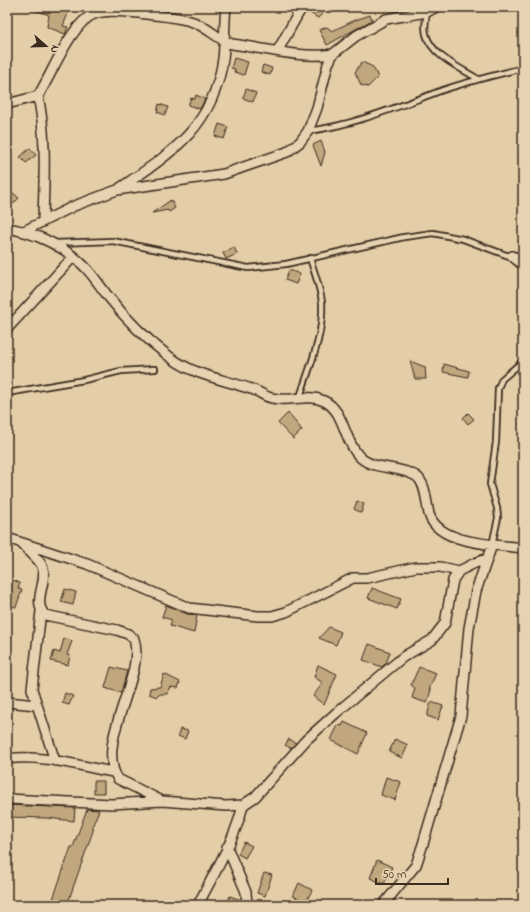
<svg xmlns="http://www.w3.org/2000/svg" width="530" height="912" font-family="'Indie Flower',sans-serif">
	<rect width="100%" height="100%" fill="#e4cea8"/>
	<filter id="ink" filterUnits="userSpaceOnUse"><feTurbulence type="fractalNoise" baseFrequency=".025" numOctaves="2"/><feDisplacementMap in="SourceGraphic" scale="8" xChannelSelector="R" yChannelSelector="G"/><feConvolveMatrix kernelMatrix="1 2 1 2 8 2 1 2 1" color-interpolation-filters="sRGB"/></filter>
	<g filter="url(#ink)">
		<path fill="#c1a77e" stroke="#3b2a1e" d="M 30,7 L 58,7 L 69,11 L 63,26 L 68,27 L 65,34 L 47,27 L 49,15 L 29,8 Z
			M 316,7 L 329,7 L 318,18 L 310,13 Z
			M 370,15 L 372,20 L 327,45 L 319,30 L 327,27 L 332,31 L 353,21 Z
			M 234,58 L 248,62 L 244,75 L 234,72 L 235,69 L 231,68 Z
			M 362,62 L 373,67 L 378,77 L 368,87 L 361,85 L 355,72 Z
			M 263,65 L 272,68 L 270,75 L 261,72 Z
			M 246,89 L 256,93 L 253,102 L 243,98 Z
			M 196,95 L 205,99 L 200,109 L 188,105 L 191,98 L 195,99 Z
			M 159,104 L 168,107 L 165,115 L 157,112 Z
			M 219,124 L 228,127 L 224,139 L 215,136 Z
			M 321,141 L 325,152 L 321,166 L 313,145 Z
			M 30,148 L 36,155 L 26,163 L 20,157 Z
			M 12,192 L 19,198 L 7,210 L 7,197 Z
			M 171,200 L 175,208 L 169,212 L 168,210 L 152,213 Z
			M 234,247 L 237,254 L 226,259 L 223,253 Z
			M 289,270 L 300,274 L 296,284 L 285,280 Z
			M 410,361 L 425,367 L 426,379 L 415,379 Z
			M 444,364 L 469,371 L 468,377 L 443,372 Z
			M 288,413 L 302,430 L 293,439 L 278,423 Z
			M 468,413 L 474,419 L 468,424 L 463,418 Z
			M 357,501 L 364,504 L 361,513 L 354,509 Z
			M 13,580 L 20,583 L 18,589 L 22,590 L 16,607 L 8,605 L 13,592 L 9,591 Z
			M 372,588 L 401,599 L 397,609 L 368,598 Z
			M 65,589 L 76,592 L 73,605 L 61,602 Z
			M 166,605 L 187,614 L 197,615 L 194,633 L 170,626 L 172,620 L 162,617 Z
			M 329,627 L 341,632 L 336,645 L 319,638 Z
			M 64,638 L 72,641 L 67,655 L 70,656 L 68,665 L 51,661 L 54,651 L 60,653 Z
			M 369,644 L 390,652 L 386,663 L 382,667 L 363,660 Z
			M 318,665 L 337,674 L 324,705 L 313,696 L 323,683 L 314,677 Z
			M 111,667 L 127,671 L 121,693 L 105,688 Z
			M 419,667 L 436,673 L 429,690 L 431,690 L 427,703 L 412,698 L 415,688 L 411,685 Z
			M 164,674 L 180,682 L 178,688 L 171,687 L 167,694 L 160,694 L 157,697 L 149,694 L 150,688 L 160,687 Z
			M 65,693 L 73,696 L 69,705 L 62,703 Z
			M 431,702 L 443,706 L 438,720 L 427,716 Z
			M 344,722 L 367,733 L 358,754 L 331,740 L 338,725 L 342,726 Z
			M 180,729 L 188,731 L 185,739 L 178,736 Z
			M 289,739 L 296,743 L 291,748 L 285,745 Z
			M 395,739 L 408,745 L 402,758 L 389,752 Z
			M 386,777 L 401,782 L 395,800 L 381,795 Z
			M 94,781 L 104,781 L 104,793 L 94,793 Z
			M 7,805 L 75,808 L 74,821 L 47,818 L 7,817 Z
			M 87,809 L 99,810 L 92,827 L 94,828 L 67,905 L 51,905 L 71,847 L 73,847 Z
			M 244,842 L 252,846 L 245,858 L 238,854 Z
			M 377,860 L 392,867 L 384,884 L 370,878 Z
			M 264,873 L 272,875 L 265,896 L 257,893 Z
			M 299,883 L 312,890 L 306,902 L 293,896 Z
			M 230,896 L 241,900 L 241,905 L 226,905 Z"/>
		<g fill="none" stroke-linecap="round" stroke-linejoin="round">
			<defs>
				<path id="service" d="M 427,12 C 426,19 424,27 426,34 C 431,56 461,68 478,79
					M 308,131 C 355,125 399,106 443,90 C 469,81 496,75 523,68
					M 55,243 L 113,241 L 248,268 L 286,264 L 404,237 L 433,233 L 463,239 L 506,255 L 512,256 L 523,254
					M 7,393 L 84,380 L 121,371 L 155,369
					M 300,397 C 309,368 324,335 322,303 C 321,289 314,272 310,258
					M 492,545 L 498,518 L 497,508 L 490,484 L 496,442 L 498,388 L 502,379 L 523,361"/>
				<path id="minor" d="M 278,50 L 302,7
					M 38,96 C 47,138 44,178 43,220
					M 7,104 L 38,96 C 51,76 71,23 94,14 C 108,9 124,12 139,13 C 157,16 176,16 193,22 C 208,27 218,40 232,44 C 264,48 301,59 333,54
					M 120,188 C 173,152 213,127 223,59 C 225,42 224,24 226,7
					M 7,228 C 34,232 66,247 85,267 C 93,275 100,286 107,295 C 125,318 147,340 170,357 C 195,376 223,379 251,389 C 259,391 265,397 272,398 C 289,403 307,393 324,401 C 344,410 344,440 358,455 C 371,471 399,465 416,476 C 425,482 426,499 428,509 C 432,545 495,544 523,548
					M 24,231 L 74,206 L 117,190 L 224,174 L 287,152 L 300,142 L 308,131 L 317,108 L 328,64 L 333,54 L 356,36 L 386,19 L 427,12 L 436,7
					M 512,256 L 523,265
					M 7,329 L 73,257
					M 7,538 L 87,564 L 189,608 L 258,616 L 272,616 L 286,612 L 353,578 L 367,578 L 416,567 L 440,567 L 459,571
					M 23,545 C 29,552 41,560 43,569 C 47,583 32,602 45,615 L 117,630 L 128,634 L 134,639 C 146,676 94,743 118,779 L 162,801
					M 41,611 L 32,689 L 55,761
					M 7,702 L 36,705
					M 7,759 C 42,754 79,766 113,772
					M 7,799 L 112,804 L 162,801 L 226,806 L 243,805 L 255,797 L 306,740 L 336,713 L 403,657 L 432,640 L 445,623 L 453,580 L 459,571 L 475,563 L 486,559
					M 227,847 L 246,892 L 247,905
					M 198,905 C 214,873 235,840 243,805
					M 383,905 L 416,865 L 423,844 L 461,716 L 469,628 L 476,591 L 492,545"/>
			</defs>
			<use href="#service" stroke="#3b2a1e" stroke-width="8"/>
			<use href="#minor" stroke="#3b2a1e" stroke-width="12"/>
			<use href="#service" stroke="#e6d3b1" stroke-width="4.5"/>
			<use href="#minor" stroke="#e6d3b1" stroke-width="9"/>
		</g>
	</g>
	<rect width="530" height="912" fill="none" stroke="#e6d3b1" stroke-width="24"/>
	<rect x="12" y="12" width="506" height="888" fill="none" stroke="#3b2a1e" stroke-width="1.5" filter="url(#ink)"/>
	<g transform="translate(46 46) rotate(110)" stroke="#e6d3b1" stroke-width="3" paint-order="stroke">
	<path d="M0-3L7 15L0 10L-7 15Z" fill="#3b2a1e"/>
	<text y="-6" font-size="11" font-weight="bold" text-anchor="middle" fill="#3b2a1e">N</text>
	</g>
	<path d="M376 878v6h72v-6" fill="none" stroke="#3b2a1e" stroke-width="2"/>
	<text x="382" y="878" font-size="12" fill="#3b2a1e" stroke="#e6d3b1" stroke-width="3" paint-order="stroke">50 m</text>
</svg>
